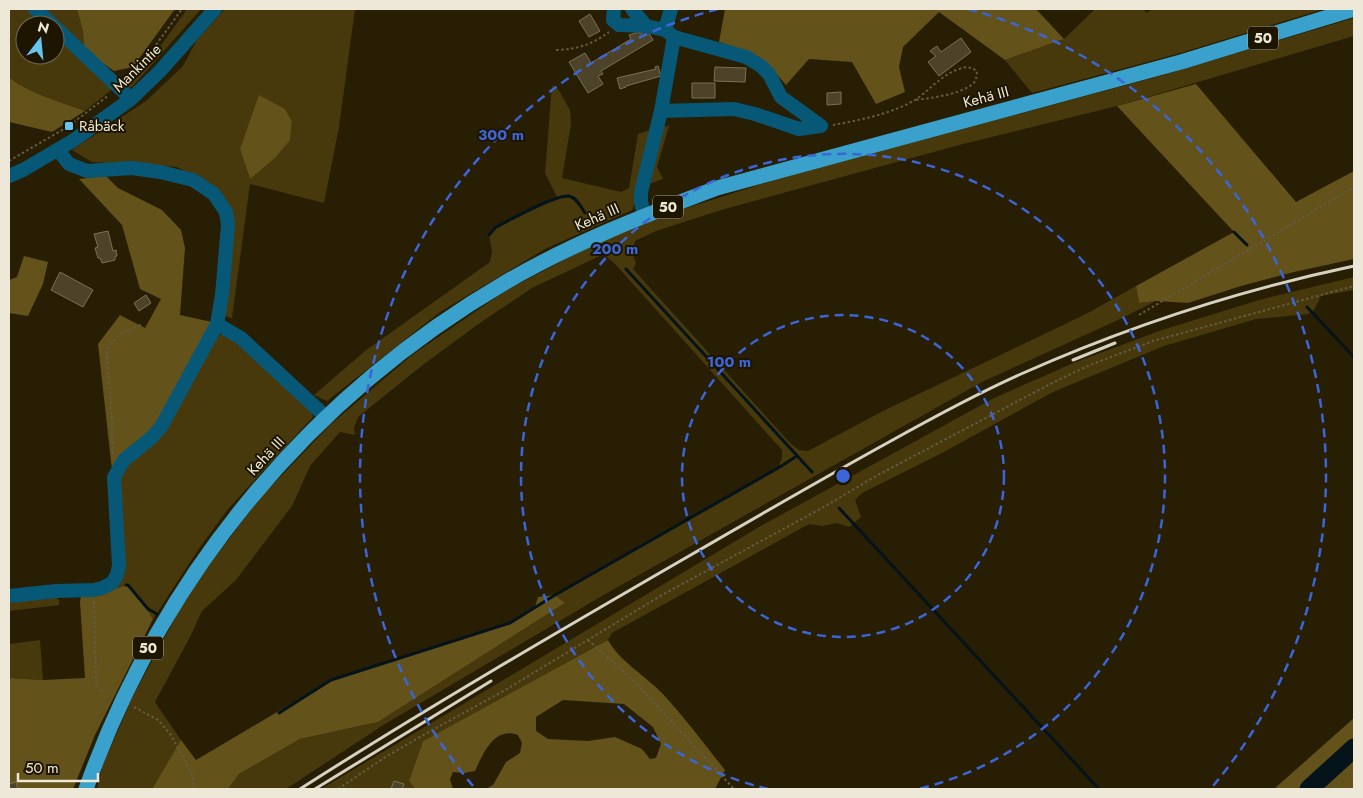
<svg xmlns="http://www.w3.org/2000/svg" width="1363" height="798" font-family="Jost,sans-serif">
	<rect width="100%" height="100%" fill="#271e04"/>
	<path fill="#47390c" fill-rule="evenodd" d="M 9,9 L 32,9 L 49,25 L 25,25 L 25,55 L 55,55 L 55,30 L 114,88 L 85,111 C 61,102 28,93 9,77 Z
		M 39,9 L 77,9 L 83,31 L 84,50 Z
		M 187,9 L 201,9 L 133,86 L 130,88 L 127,85 L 154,55 Z
		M 225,9 L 355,9 L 339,127 L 324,203 L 250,184 L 232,318 L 223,316 L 232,216 L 222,193 L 177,167 L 92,162 L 72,150 L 146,101 L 183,66 L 197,40 ZM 285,109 L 292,121 L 290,140 L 250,179 L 240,149 Z
		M 1095,9 L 1143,9 L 1147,13 L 1152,9 L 1324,9 L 1177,54 L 1032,93 L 1005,60 L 1064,39 Z
		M 1354,18 L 1354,36 L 1117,106 L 963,144 L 721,210 L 656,231 L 635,241 L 632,251 L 636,264 L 633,269 L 790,443 L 799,450 L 808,451 L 883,411 L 1086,314 L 1136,286 L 1139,303 L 1156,301 L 1118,320 L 982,382 L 607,593 L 385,724 L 286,789 L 228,789 L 239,774 L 300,739 L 378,722 L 565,603 L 555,595 L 778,468 L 782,458 L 782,450 L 616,265 L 604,254 L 532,288 L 477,325 L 424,364 L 358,417 L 354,428 L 355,435 L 340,432 L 310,466 L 292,506 L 236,580 L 202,611 L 190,637 L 155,702 L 181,740 L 152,789 L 97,789 L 102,767 L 134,694 L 191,589 L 261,497 L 330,425 L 412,355 L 507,290 L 592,245 L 674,212 L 780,178 L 1160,76 Z
		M 552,85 L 558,89 L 570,110 L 571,124 L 562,178 L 621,192 L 629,188 L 638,134 L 653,129 L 637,199 L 632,210 L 545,249 L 440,312 L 327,401 L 314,395 L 365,351 L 490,262 L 492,251 L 489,235 L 496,227 L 557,197 L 545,173 Z
		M 669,126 L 657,167 L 663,179 L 646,185 L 661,127 Z
		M 1354,277 L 1354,290 L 1321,296 L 1314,310 L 1308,314 L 1256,319 L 1164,346 L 1053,392 L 942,453 L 862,493 L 855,500 L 861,517 L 849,527 L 837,523 L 823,526 L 809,524 L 612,633 L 608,640 L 423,741 L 409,781 L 415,789 L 321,789 L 759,527 L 994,398 L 1076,362 L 1162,330 L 1259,300 Z
		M 218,335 L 227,335 L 237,340 L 312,410 L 313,417 L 228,509 L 198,550 L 153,619 L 138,594 L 109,591 L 121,579 L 119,482 L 123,469 Z
		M 53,595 L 59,600 L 59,605 L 9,611 L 9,600 Z
		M 40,640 L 43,680 L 9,678 L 9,644 Z"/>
	<path fill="#63521a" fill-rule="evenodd" d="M 77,9 L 175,9 L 133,67 L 114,71 L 84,50 L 83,31 Z
		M 725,9 L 1036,9 L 1064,39 L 1005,60 L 939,12 L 903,47 L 899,67 L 905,92 L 876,104 L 852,62 L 809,59 L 786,85 L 769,65 L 750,52 L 719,42 Z
		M 9,77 C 28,93 61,102 85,111 L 52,132 L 9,122 Z
		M 1196,84 L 1296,202 L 1354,171 L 1354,259 L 1294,272 L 1241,286 L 1188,303 L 1156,301 L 1139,303 L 1136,286 L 1234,232 L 1117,106 Z
		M 259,95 L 285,109 L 292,121 L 290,140 L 276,157 L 250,179 L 240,149 Z
		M 106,176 L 118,188 L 162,210 L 181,230 L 185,248 L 180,315 L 212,322 L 152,432 L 112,470 L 98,344 L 120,315 L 145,328 L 161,299 L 140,289 L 122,225 L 79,179 Z
		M 24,256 L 48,262 L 43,284 L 28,316 L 9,313 L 9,280 L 17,277 Z
		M 128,585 L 138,594 L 153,619 L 95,735 L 73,789 L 9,789 L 9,678 L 43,680 L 85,678 L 80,602 L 81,596 L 109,591 Z
		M 555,595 L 565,603 L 378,722 L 300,739 L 239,774 L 228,789 L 200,789 L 199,788 L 197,789 L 152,789 L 181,740 L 196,760 L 331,680 L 510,623 L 535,607 L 538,597 Z
		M 608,640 C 619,661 646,676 663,694 C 685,718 705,745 725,770 L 715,789 L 486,789 L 493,785 L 506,762 L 520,753 L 522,743 L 518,735 C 494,726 483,754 475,771 L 464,773 L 453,772 L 450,779 L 453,789 L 415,789 L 409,781 L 423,741 ZM 563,700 L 624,704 L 653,727 L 661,744 L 656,758 L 650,759 L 642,749 L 615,737 L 588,741 L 548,739 L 536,731 L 536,717 Z
		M 1354,718 L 1354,789 L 1274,789 Z"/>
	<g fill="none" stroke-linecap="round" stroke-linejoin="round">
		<path stroke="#05131a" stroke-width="3" d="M 1234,232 L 1247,245
			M 489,235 L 496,227 C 510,220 556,194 569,196 C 577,198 581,207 585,213
			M 626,269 L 812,472
			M 1307,307 L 1354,357
			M 839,508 L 1099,789
			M 126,585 L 128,585 L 148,609 L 157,614
			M 279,713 L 331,680 L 510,623 L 555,595 L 778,468 L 797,456"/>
		<path stroke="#05131a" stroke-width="19" d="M 1309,789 L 1354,748"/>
	</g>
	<path fill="#4c4328" stroke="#7b7155" d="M 590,14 L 600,31 L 589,37 L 579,21 Z
		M 647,30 L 653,40 L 601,71 L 603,74 L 598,76 L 603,84 L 588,93 L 569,62 L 585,53 L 591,63 L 631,39 L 629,35 L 639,32 L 640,34 Z
		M 961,38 L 971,52 L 939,76 L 928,62 L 936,56 L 930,51 L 937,46 L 941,52 Z
		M 658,66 L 661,76 L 626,86 L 626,87 L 620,89 L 617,78 L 656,69 L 655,67 Z
		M 715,67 L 746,68 L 745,82 L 714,81 Z
		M 692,83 L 715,83 L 715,98 L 692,98 Z
		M 841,92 L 841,104 L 827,105 L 827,93 Z
		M 108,231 L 113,251 L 116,250 L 117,256 L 115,257 L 115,260 L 102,263 L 100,258 L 98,258 L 95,248 L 98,247 L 94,234 Z
		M 60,272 L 93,290 L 83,307 L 51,290 Z
		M 146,295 L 151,303 L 139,311 L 134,303 Z
		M 394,781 L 404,784 L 402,789 L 391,789 Z
		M 16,782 L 18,789 L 9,789 L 9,784 Z"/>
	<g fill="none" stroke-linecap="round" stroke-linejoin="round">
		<path stroke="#635b44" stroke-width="2" stroke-dasharray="2.5 2.5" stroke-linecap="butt" d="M 556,50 C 578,49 591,45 609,32
			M 127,79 L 148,56 L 182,9
			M 833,125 C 860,120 891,114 915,100 C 930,90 941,75 959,69 C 966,66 971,67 977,71 L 976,80 C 967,94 931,98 915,100
			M 9,161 L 69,126 L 109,95
			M 1139,315 L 1354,187
			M 113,454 L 111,406 L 107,357 L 109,346 L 120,334 L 143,324
			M 94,601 L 96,684 L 103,693
			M 588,640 L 629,676 L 734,789
			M 134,707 L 158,720 L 171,735 L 193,776 L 193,789
			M 338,789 L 384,758 L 418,738 L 507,689 L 662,595 L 822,508 L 876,476 L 1054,382 L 1090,365 L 1153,341 L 1354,286"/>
		<path stroke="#065876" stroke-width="14" d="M 35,9 L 53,25
			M 614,9 L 613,20 L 619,25 L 646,26 L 665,30 L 671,9
			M 632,9 L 646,26
			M 55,27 L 131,99
			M 674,37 L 746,57 L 761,66 L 769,74 L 781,97 L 821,126
			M 661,111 L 734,109 L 755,114 L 799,129 L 821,126
			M 9,176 L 23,170 L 74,140 L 131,99 L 160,71 L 215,9
			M 644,215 L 641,202 L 641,192 L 661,111 L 674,37 L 665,30
			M 217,324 L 241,338 L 326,417
			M 9,596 L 56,591 L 94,590 L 102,588 L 112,583 L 117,575 L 119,565 L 114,477 L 124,460 L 151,438 L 161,427 L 217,324 L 222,295 L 228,225 L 226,212 L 214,194 L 193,180 L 160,172 L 132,168 L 87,171 L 69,164 L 58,150"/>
		<path stroke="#3aa0cc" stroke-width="15" d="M 86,789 C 162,575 309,397 506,282 C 573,243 645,215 717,188 L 1181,62 L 1354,9"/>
		<path stroke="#d6d1c0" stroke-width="3" d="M 1073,360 L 1115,343
			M 300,789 C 425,709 554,634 682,560 C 751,520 820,480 889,442 C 932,418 976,394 1021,374 C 1129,326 1240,290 1354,266
			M 315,789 L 491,681"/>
	</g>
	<g fill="none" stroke="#3c65d8" stroke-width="2.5" stroke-dasharray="9 6">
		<circle cx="843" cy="476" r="161"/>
		<path d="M768 789A322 322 0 1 1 918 789"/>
		<path d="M473 786A483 483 0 0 1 718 9M968 9A483 483 0 0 1 1213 786"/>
	</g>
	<rect fill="#67c4f0" stroke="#1d1500" stroke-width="2" x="64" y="121" width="10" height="10" rx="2.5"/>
	<g text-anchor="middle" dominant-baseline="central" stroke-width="4" stroke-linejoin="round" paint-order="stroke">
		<g fill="#1d1500" stroke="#afa997" stroke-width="1">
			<rect x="1248" y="26.5" width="30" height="23" rx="4"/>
			<rect x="653" y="195.5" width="30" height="23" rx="4"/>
			<rect x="133" y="636.5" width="30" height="23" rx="4"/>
		</g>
		<g font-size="14" font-weight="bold" fill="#ede8d8">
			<text x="1263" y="38">50</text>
			<text x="668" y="207">50</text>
			<text x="148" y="648">50</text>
		</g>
		<g font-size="15" fill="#ede8d8" stroke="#1d1500">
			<text transform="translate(137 68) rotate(-45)">Mankintie</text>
			<text transform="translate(986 97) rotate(-15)">Kehä III</text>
			<text transform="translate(597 217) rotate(-24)">Kehä III</text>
			<text transform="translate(266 456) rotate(-47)">Kehä III</text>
		</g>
		<g font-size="15" fill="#ede8d8" stroke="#1d1500" text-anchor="start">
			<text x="79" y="126">Råbäck</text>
		</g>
	</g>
	<circle cx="843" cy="476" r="8" fill="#3c65d8" stroke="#1d1500" stroke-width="2.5"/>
	<g font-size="15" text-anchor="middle" font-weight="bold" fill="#3c65d8" stroke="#1d1500" stroke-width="4" stroke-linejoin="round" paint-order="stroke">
		<text x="501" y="140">300 m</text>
		<text x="615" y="254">200 m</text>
		<text x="729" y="367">100 m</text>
	</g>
	<rect width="1363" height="798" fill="none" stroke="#ede8d8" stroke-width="20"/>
	<g transform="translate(40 40) rotate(16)"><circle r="24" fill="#1d1500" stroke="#706956"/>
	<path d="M0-4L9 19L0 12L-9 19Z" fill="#67c4f0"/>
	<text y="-8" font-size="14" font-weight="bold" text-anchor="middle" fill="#ede8d8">N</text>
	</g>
	<path d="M18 773v8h80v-8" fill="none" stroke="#ede8d8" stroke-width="2.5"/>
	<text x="25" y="773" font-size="15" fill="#ede8d8" stroke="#1d1500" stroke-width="4" paint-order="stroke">50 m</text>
</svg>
